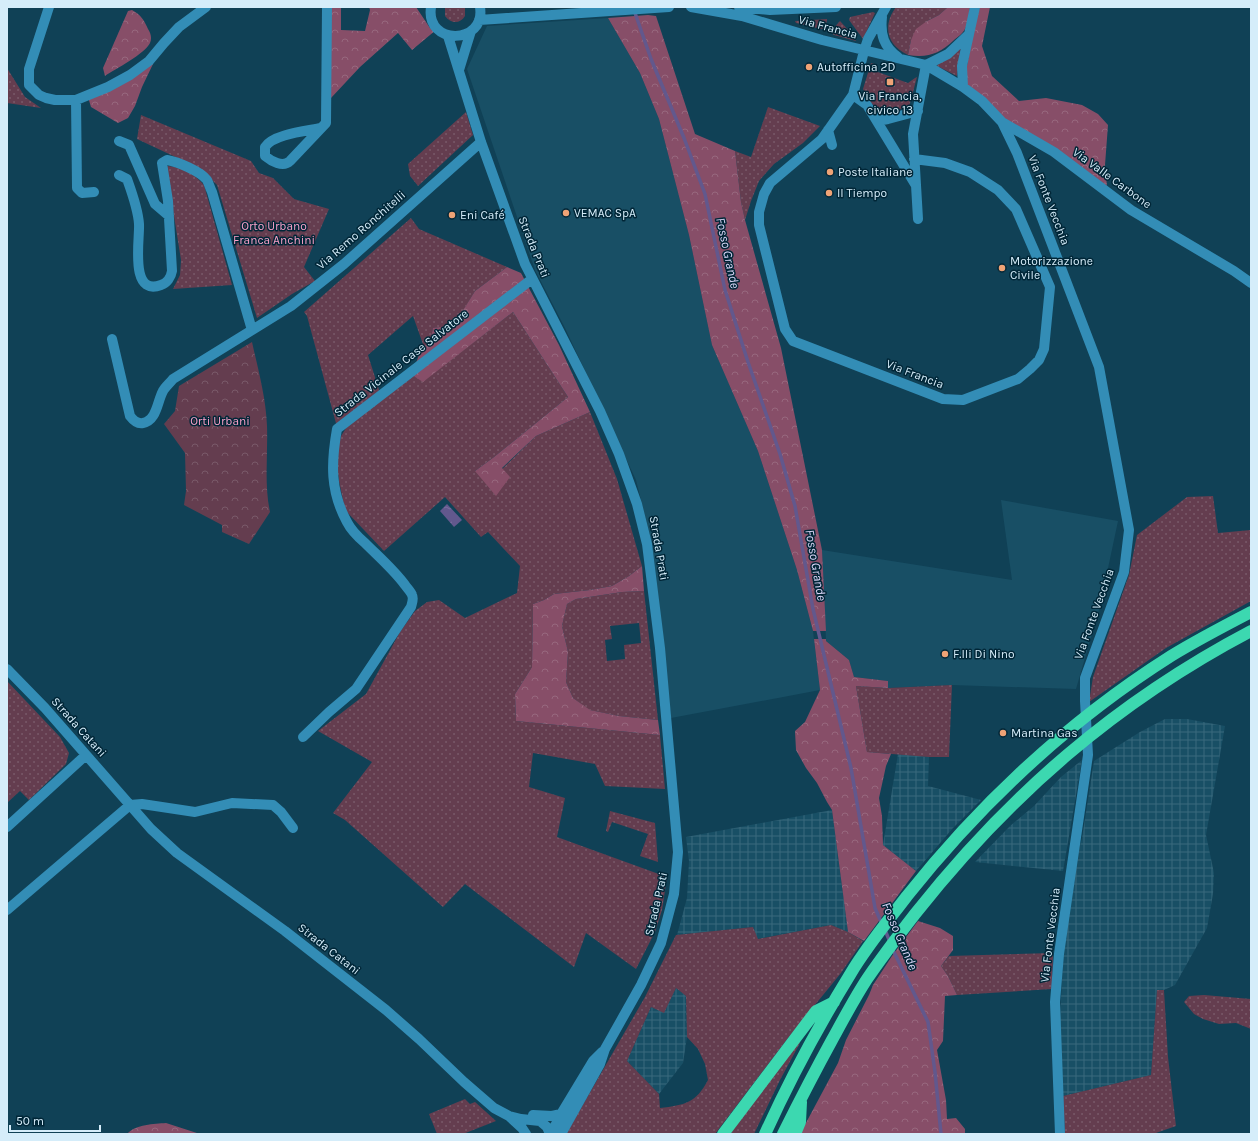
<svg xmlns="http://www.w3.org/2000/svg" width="1258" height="1141" font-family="Karla,sans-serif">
	<defs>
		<pattern id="industrial-grid" width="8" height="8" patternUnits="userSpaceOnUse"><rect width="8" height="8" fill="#184f65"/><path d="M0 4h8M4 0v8" fill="none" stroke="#39697c"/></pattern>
		<pattern id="grass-dots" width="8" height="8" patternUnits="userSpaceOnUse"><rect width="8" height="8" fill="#643d4f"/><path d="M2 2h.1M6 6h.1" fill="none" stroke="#795969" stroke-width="1.8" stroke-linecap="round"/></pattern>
		<pattern id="forest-crowns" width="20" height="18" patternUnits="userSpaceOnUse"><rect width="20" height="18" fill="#874e68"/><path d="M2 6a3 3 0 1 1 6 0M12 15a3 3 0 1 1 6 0" fill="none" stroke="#97687e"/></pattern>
		<pattern id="park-crowns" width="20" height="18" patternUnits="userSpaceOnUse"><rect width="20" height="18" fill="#643d4f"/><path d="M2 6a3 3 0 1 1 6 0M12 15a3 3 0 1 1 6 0" fill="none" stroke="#795969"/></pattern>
		<pattern id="water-ripples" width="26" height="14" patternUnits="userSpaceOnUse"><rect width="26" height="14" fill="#62588d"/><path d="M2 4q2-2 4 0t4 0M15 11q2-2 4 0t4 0" fill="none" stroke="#78709e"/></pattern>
	</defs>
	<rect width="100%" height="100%" fill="#104156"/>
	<path fill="#184f65" d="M 608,18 L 640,73 L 659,119 L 689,235 L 712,345 L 758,451 L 797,570 L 813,631 L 820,690 L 671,718 L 650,536 L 636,480 L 565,328 L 535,270 L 467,69 L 487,26 Z
		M 1001,500 L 1118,521 L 1100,606 L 1076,689 L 952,685 L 888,688 L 888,681 L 854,677 L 849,660 L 826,641 L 822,550 L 1012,580 Z"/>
	<path fill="url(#industrial-grid)" d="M 1165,719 L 1187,719 L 1225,726 L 1206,835 L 1214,873 L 1213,894 L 1207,928 L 1175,985 L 1164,990 L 1157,990 L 1151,1075 L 1063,1096 L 1060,1022 L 1063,954 L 1075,864 L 1082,838 L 1094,761 L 1140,732 Z
		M 898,754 L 929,757 L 928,786 L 981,800 L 953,828 L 916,871 L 883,845 Z
		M 1082,760 L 1063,871 L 975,862 L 1010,826 L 1034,806 L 1061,777 Z
		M 832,810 L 848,932 L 831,925 L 757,939 L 753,927 L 677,935 L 687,898 L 689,861 L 686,837 Z
		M 676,988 L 686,996 L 687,1037 L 683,1063 L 659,1094 L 627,1061 L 651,1007 L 664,1012 Z"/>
	<path fill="url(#grass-dots)" fill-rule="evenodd" d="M 445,7 L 465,7 L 465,16 C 460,24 451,24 445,16 Z
		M 896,7 L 948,7 L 939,15 L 927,21 L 911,40 L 908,55 C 887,45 882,26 896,7 Z
		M 873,12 L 875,13 L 863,39 L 849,20 L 850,17 Z
		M 827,19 L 827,21 L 824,28 L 821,29 L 796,23 L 795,21 Z
		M 840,21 L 851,33 L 856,41 L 834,35 L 830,32 Z
		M 961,47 L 957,76 L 937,66 L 940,62 Z
		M 871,63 L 875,64 L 875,71 L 908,83 L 915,78 L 917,77 L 909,107 C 886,113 873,113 863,89 Z
		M 7,68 L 25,97 L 41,108 L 7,103 Z
		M 768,107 L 820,126 L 803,143 L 774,164 L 759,181 L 751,201 L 745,220 L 741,202 L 735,151 L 751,157 Z
		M 466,112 L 473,135 L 418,186 L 410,176 L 408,164 Z
		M 141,115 L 251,161 L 259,173 L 273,178 L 294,199 L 329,209 L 304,267 L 315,281 L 292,294 L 257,318 L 217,185 L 201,169 L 137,139 Z
		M 166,166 C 183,167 193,173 204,185 L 232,285 L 173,289 L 180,275 L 181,260 Z
		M 411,218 L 419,229 L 507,267 L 475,291 L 454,326 L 433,328 L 430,343 L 424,347 L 413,316 L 368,355 L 380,393 L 337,427 L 307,316 L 304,312 Z
		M 513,312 L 568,397 L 494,457 L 475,471 L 502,469 L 536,436 L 590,412 L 617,479 L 642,566 L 629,576 L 612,586 L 590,590 L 554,594 L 544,600 L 533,604 L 532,667 L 515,694 L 516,721 L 660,735 L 665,789 L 605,786 L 595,764 L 533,753 L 529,787 L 565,798 L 557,837 L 667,877 L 662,910 L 655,932 L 636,969 L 586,933 L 574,967 L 465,884 L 443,907 L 345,820 L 333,813 L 372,762 L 318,731 L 366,694 L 400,632 L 415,611 L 427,602 L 439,600 L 465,618 L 517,593 L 520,566 L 488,532 L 481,537 L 445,497 L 384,551 L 345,510 L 339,481 L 336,456 L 341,436 L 348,425 L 412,375 L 423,381 Z
		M 1213,496 L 1218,533 L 1251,530 L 1251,601 L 1166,648 L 1089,702 L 1093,677 L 1129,575 L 1137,535 L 1187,497 Z
		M 644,591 L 658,720 L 619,716 L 589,710 L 573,698 L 566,682 L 568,652 L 562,626 L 567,604 L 576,599 L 622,592 ZM 639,623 L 641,643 L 624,645 L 625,659 L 607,661 L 605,640 L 612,639 L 610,626 Z
		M 7,681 L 60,737 L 69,753 L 66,764 L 29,800 L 20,791 L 7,803 Z
		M 952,685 L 949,757 L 929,757 L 867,752 L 856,686 L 888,688 Z
		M 610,811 L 655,823 L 658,862 L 640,856 L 648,834 L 612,822 L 608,832 L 606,831 Z
		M 831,925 L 848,932 L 863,941 L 841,973 L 788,1038 L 715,1134 L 566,1134 L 645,997 L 676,935 L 753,927 L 758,939 ZM 676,988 L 686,996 L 687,1037 L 698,1049 L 705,1064 L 708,1080 C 696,1103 685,1105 660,1108 L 659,1094 L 627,1061 L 651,1007 L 664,1013 Z
		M 1053,953 L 1052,989 L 957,995 L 948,976 L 941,966 L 949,956 Z
		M 1157,990 L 1164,990 L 1168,1057 L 1176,1126 L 1153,1134 L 1065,1134 L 1063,1096 L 1151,1075 Z
		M 1204,995 L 1251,999 L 1251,1029 L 1236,1023 L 1219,1024 L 1203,1019 L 1194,1014 L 1184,1002 L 1189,996 Z
		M 798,1041 L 800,1043 L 780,1080 L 754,1134 L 730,1134 Z
		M 465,1099 L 470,1104 L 475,1102 L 496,1121 L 463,1134 L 437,1134 L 429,1114 Z"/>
	<path fill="url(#forest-crowns)" d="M 331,7 L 341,7 L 341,30 L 365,31 L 370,10 L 369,7 L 416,7 L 430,28 L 436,30 L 412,50 L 398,33 L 360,67 L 331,98 Z
		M 948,7 L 970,7 C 969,14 969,22 965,29 C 963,33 958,37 954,40 C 939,54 928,58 908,55 L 911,40 L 916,29 L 927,21 L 939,15 Z
		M 978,7 L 990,7 L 982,46 L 992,76 L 1019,101 L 1046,98 L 1082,105 L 1098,114 L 1108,125 L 1105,165 L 1107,186 L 1005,119 L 963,87 Z
		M 132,10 C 141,15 144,20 148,29 C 151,34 152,38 150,43 C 145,54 115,69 105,76 L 103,68 L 128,11 Z
		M 648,15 L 656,16 L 695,134 L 735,151 L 741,202 L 745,220 L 781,348 L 822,550 L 826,631 L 813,631 L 797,570 L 758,451 L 712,345 L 689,235 L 659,119 L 640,73 L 608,18 Z
		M 148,63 L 153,64 L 142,87 L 135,106 L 128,118 L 118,123 L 91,107 L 88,97 Z
		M 507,267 L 521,273 L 559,345 L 590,412 L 536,436 L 502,468 L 510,477 L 496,496 L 475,471 L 494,457 L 568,397 L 513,312 L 423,382 L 412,375 L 421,349 L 430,342 L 433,328 L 454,325 L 475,291 Z
		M 642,566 L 644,591 L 622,592 L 576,599 L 567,604 L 562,626 L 568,652 L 566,682 L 573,698 L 590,710 L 619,716 L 658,720 L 660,735 L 516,721 L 515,694 L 532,667 L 533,604 L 544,600 L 554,594 L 590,590 L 612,586 L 629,576 Z
		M 814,639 L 826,639 L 826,641 L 849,660 L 854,677 L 888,681 L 888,688 L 856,686 L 867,752 L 891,754 L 886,766 L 879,798 L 882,816 L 883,845 L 916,871 L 864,941 L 848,932 L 832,810 L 827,802 L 817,783 L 806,768 L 796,750 L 795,731 L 805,722 L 820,690 Z
		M 918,921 L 940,928 L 953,936 L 953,950 L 941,966 L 948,976 L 957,995 L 945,996 L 943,1041 L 937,1050 L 946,1100 L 947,1119 L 956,1118 L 965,1129 L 965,1134 L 800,1134 L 838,1063 L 846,1040 L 869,995 L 873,985 L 892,956 Z
		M 166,1123 L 200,1134 L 127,1134 C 136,1124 154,1124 166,1123 Z"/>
	<path fill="url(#park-crowns)" d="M 252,342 C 258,369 266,398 267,426 C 268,455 264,484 270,512 L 249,544 L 222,532 L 222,525 L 184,505 L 186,491 L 185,453 L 164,424 L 175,411 L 179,386 Z"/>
	<path fill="url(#water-ripples)" d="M 447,504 L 462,520 L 454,527 L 440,511 Z"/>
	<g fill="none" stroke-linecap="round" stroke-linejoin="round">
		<path stroke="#62588d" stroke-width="3.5" d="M 634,10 L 651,59 L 684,138 L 705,194 L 725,290 L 748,362 L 780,454 L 795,506 L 813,609 L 851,768 L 875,908 L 882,924
			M 885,930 L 890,942
			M 892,948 L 928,1022 L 935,1072 L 941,1134"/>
		<path stroke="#338db6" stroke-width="10" d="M 49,7 L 29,69 L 29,85 L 39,95 L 46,98 L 55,100 L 76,100 L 108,87 L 130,75 L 149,61 L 164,43 L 179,27 L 206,7
			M 431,7 C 425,46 486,45 480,7
			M 691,7 L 742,16 L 822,40 L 926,65 L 963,87 L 982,101 L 1002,122 L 1054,152 L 1131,210 L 1234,271 L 1251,283
			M 739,7 L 770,10 L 836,7
			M 886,7 L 868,39 L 864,51 L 853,95 L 822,139 L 770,183 L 764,194 L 759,212 L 759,225 L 785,329 L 793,341 L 943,399 L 963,400 L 1018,379 L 1030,369 L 1039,360 L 1044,349 L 1050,287 L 1016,209 L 998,190 L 970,172 L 945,163 L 914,159
			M 882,17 C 880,35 884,47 898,57
			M 479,20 L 669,7
			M 448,36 L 481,142 L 525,264 L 600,411 L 619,454 L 637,504 L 647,544 L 660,648 L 678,852 L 674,894 L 661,943 L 641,985 L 605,1049 L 600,1064 L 561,1134
			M 926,65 L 948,54 L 968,35
			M 459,70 L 466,47 L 471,31
			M 963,87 L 962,66 L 975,7
			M 853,95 L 867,105 L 915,184
			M 76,100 L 77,188 L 82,193 L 94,192
			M 877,121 L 888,119 L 918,111
			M 1002,122 L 1017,153 L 1099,367 L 1129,530 L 1124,572 L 1085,678 L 1085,701 L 1088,755 L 1059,954 L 1055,1002 L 1060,1134
			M 321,128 C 307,131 273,134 265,147 L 265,156 C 271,161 283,168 290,161 L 326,123 L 327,7
			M 828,130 L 832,145
			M 119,141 L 129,145 L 155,204 L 169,216
			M 119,175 L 127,179 C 132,193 138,209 139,224 C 140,239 129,297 161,285 C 167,283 171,277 172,271 L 168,201 L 162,163 L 167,160 C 178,162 200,171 207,180 C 209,184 210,188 212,192 L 252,330
			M 918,219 L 913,134 L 926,65
			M 112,339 L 130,416 C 133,420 138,424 143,423 C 157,420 157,402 163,391 C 165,387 170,383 173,379 L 291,306 L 344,264 L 481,142
			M 7,669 L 45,708 L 151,829 L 177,853 L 285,931 L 386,1010 L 419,1039 L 464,1082 L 494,1108 L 509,1116 L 521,1119 L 540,1121 L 547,1127 L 550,1134
			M 303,737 L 329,712 L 356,689 L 411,607 C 412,603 414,599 412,595 C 411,592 407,588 405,585 C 394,570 379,557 365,543 C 358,537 351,530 347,522 C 330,491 331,463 337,429 L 532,279
			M 7,827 L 86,755
			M 7,910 L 130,805 L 142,804 L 195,812 L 232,803 L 273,805 L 281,812 L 293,828
			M 533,1115 L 552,1116 L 561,1114
			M 509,1116 L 522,1128 L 526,1134
			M 551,1134 L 561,1114 L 593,1061 L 602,1052"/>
		<path stroke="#3cd8b0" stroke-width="12" d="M 723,1134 L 816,1011 L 834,1002
			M 765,1134 C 790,1079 819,1025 851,973 C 867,946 888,921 907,896 C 981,803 1070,720 1171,656 C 1197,640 1224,626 1251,612
			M 783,1134 C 799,1102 815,1071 832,1040 C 843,1020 854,999 867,979 C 882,957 898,936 915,914 C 1009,795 1116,702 1251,631
			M 795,1134 L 800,1122 L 801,1102"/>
	</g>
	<g fill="#efa376" stroke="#002637" stroke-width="1.5">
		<circle cx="809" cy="67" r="4"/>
		<rect x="886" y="78" width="8" height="8" rx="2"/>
		<circle cx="830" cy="172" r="4"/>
		<circle cx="829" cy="193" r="4"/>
		<circle cx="566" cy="213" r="4"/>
		<circle cx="452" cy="215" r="4"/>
		<circle cx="1002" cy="268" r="4"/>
		<circle cx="945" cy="654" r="4"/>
		<circle cx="1003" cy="733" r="4"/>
	</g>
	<g text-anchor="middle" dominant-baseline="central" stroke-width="3" stroke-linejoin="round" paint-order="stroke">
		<g font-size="12" fill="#d5edfa" stroke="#002637">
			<text transform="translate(828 27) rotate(15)">Via Francia</text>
			<text transform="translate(1112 178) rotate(36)">Via Valle Carbone</text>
			<text transform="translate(1049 200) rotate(69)">Via Fonte Vecchia</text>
			<text transform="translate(361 230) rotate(-41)">Via Remo Ronchitelli</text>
			<text transform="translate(534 247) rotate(68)">Strada Prati</text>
			<text transform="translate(401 363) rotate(-38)">Strada Vicinale Case Salvatore</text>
			<text transform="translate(915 374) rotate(21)">Via Francia</text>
			<text transform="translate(659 548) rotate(80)">Strada Prati</text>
			<text transform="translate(1094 614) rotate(-70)">Via Fonte Vecchia</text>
			<text transform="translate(79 727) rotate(48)">Strada Catani</text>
			<text transform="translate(656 904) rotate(-77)">Strada Prati</text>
			<text transform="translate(1050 935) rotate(-83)">Via Fonte Vecchia</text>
			<text transform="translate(329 949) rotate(38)">Strada Catani</text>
		</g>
		<g font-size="12" fill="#d5edfa" stroke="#002637" text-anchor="start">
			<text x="817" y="67">Autofficina 2D</text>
			<text x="890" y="96" text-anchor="middle">Via Francia,<tspan x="890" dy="14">civico 13</tspan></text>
			<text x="838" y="172">Poste Italiane</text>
			<text x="837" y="193">Il Tiempo</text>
			<text x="574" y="213">VEMAC SpA</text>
			<text x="460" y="215">Eni Café</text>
			<text x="1010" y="261">Motorizzazione<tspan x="1010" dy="14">Civile</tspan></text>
			<text x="953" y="654">F.lli Di Nino</text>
			<text x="1011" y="733">Martina Gas</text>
		</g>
		<g font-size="12" fill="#faa1c9" stroke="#002637">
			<text x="274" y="226">Orto Urbano<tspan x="274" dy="14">Franca Anchini</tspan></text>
			<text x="220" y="421">Orti Urbani</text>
		</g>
		<g font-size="13" font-style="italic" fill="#dbd6f8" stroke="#002637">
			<text transform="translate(728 253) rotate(78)">Fosso Grande</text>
			<text transform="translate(816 565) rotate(80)">Fosso Grande</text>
			<text transform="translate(900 936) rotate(67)">Fosso Grande</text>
		</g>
	</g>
	<rect width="1258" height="1141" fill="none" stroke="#d5edfa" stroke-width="16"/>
	<path d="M10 1125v6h90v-6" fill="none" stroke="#d5edfa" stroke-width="2"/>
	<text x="16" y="1125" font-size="12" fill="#d5edfa" stroke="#002637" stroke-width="3" paint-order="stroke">50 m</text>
</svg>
